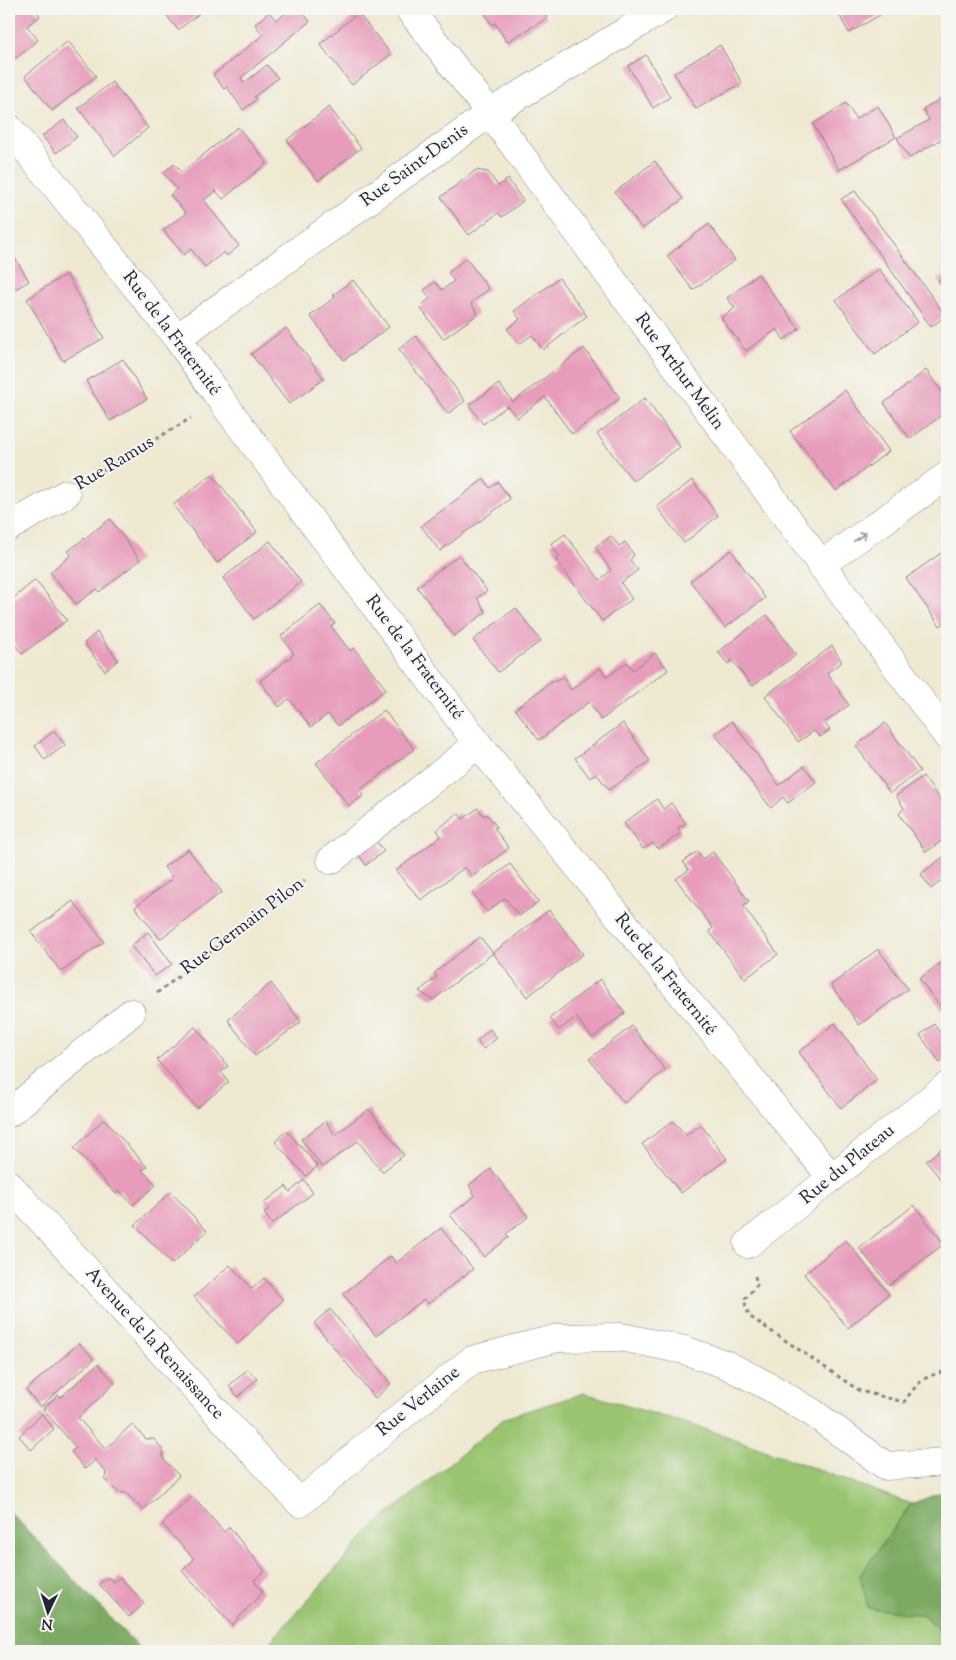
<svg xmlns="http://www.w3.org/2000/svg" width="956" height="1660" font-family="'Sorts Mill Goudy',serif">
	<rect width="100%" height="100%" fill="#f6f6f2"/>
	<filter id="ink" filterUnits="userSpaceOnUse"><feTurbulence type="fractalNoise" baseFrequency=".02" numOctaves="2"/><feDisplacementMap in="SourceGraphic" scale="10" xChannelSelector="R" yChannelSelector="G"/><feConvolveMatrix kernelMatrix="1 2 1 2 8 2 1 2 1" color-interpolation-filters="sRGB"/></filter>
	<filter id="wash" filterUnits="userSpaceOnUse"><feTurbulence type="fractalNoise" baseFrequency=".0096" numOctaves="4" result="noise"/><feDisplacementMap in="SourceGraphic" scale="20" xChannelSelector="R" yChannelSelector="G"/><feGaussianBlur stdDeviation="1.12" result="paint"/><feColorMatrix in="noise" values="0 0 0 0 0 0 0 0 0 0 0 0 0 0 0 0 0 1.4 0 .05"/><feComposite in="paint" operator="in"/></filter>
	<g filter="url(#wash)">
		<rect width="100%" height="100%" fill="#efe9d2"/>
		<path fill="#9ac470" stroke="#5e7356" d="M 584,1393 L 721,1434 L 911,1504 L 860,1575 L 869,1608 L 924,1615 L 947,1637 L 947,1651 L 262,1651 L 373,1527 L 505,1418 Z"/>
		<path fill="#7baa62" stroke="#4e664e" d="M 947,1490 L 947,1637 L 924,1615 L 868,1608 L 860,1575 L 911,1504 Z
			M 9,1511 L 142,1651 L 9,1651 Z"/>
		<g id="blocks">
			<path fill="#e79cbb" d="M 9,9 L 35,9 L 40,16 L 27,26 L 38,40 L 14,60 L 9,54 Z
				M 170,9 L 205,9 L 178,30 L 164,12 Z
				M 292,9 L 300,9 L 310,21 L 241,78 L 244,83 L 267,65 L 278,78 L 254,97 L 257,99 L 243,110 L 227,87 L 224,89 L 213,75 L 263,35 L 255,24 L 269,12 L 276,20 Z
				M 482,9 L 542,9 L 547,18 L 507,42 L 495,23 L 492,25 Z
				M 836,9 L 890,9 L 849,33 Z
				M 358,13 L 391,54 L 352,85 L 320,44 Z
				M 68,41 L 96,76 L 52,111 L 25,76 Z
				M 720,45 L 742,83 L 696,109 L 674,73 Z
				M 646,55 L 670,97 L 653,108 L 628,66 Z
				M 112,82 L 148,128 L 115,156 L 78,108 Z
				M 947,95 L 947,136 L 909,158 L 897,138 L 929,120 L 923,109 Z
				M 846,103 L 856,119 L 878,106 L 896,137 L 839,170 L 813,124 Z
				M 329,107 L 361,148 L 318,181 L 287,140 Z
				M 64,120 L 77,137 L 56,153 L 42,136 Z
				M 238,127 L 267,163 L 223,199 L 216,191 L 204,200 L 239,246 L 227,256 L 224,252 L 205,267 L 191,249 L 184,255 L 163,230 L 186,213 L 170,195 L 177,189 L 163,173 L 174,164 L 182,172 Z
				M 655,161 L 683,199 L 642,229 L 615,192 Z
				M 476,170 L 488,172 L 498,186 L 508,179 L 523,201 L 502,217 L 498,213 L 469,235 L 441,197 Z
				M 855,191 L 946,316 L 931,327 L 841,199 Z
				M 709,224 L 735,260 L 693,290 L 667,256 Z
				M 9,248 L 29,281 L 9,293 Z
				M 466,258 L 489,289 L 471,303 L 478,314 L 443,339 L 420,307 L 430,298 L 424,290 L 435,282 L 442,290 L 454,281 L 448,273 Z
				M 879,269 L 918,322 L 875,354 L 836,300 Z
				M 66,274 L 104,338 L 63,361 L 27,299 Z
				M 758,274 L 799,329 L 784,340 L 777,329 L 746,351 L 721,318 L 735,308 L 727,298 Z
				M 947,274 L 947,293 L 938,280 Z
				M 559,278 L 587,316 L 543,350 L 532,335 L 519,344 L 507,329 L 520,319 L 514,311 Z
				M 353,280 L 389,327 L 344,360 L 310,316 L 335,297 L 333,295 Z
				M 286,328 L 324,379 L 289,404 L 251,354 Z
				M 416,336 L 465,401 L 448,414 L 399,349 Z
				M 584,348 L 620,398 L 572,434 L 545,397 L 517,418 L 507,406 L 483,424 L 469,405 L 499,384 L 513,402 Z
				M 123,359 L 147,399 L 110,421 L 86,381 Z
				M 926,370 L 947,399 L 947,411 L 910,439 L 884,403 Z
				M 845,390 L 889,451 L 836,491 L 790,431 Z
				M 645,398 L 680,447 L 633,481 L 597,434 Z
				M 212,474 L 257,532 L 217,563 L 173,505 Z
				M 484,479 L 490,488 L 498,482 L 510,499 L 440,551 L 421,526 Z
				M 692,480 L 718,516 L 684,543 L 657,507 Z
				M 110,519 L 140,560 L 99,592 L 97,589 L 76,604 L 50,572 L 71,555 L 68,551 Z
				M 565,534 L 600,580 L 611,570 L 595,547 L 611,536 L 619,546 L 625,542 L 634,555 L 630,560 L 638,570 L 621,583 L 632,599 L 602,621 L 556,560 L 560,557 L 551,544 Z
				M 270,541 L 301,582 L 254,619 L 223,578 Z
				M 731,550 L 765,598 L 725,628 L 690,581 Z
				M 944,551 L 947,556 L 947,621 L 940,626 L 906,578 Z
				M 459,555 L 487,591 L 477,598 L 486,612 L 454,636 L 417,587 Z
				M 35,580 L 67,620 L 22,654 L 9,637 L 9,602 Z
				M 320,605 L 335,623 L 331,626 L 350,651 L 354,648 L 386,689 L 338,726 L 328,714 L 311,727 L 289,699 L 279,707 L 260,681 L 294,654 L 281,636 Z
				M 516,608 L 541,641 L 498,672 L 473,640 Z
				M 767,615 L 796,655 L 752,686 L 732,660 L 728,664 L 718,652 Z
				M 97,632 L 118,660 L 105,671 L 84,643 Z
				M 832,646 L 842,662 L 827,673 L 849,705 L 824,723 L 830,730 L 820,737 L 814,731 L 798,742 L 765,696 Z
				M 655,653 L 668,670 L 601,720 L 589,702 L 539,740 L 515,709 L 554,680 L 555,682 L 563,677 L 571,690 L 600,668 L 607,677 L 627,662 L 633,670 Z
				M 384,710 L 414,749 L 360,790 L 364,795 L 349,806 L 316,763 Z
				M 732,721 L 779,785 L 804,766 L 816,782 L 788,803 L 783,797 L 771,808 L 715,734 Z
				M 623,723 L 650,761 L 609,790 L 596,773 L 590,778 L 575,758 Z
				M 885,723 L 920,771 L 890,793 L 856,746 Z
				M 54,731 L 65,745 L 45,760 L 35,746 Z
				M 923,776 L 947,809 L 947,837 L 926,852 L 899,814 L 904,808 L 896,796 Z
				M 657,799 L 663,809 L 671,803 L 686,823 L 678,828 L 681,833 L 658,849 L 653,843 L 643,849 L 624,823 Z
				M 478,808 L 484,816 L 487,814 L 497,827 L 494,828 L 509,848 L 472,877 L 465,867 L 421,900 L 396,871 L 441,836 L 437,830 L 458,813 L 463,819 Z
				M 375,840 L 384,851 L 366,865 L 358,854 Z
				M 188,849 L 222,892 L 160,939 L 135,907 L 173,878 L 164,867 Z
				M 698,851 L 703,859 L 713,852 L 749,901 L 743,906 L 778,954 L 745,979 L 709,931 L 713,928 L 676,879 L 689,870 L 683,862 Z
				M 947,854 L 947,876 L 931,889 L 921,874 Z
				M 510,864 L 539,902 L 519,916 L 505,898 L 487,912 L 472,893 Z
				M 73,901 L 104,942 L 61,972 L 31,932 Z
				M 549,910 L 583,954 L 527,997 L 493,953 Z
				M 148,932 L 172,964 L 155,976 L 131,946 Z
				M 480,937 L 493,953 L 433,1000 L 419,991 L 437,977 L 434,973 Z
				M 878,949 L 908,989 L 859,1025 L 831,985 Z
				M 947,958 L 947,1015 L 919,979 Z
				M 600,979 L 625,1013 L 592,1038 L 576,1017 L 559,1030 L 550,1018 Z
				M 271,983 L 301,1022 L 255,1056 L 228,1020 Z
				M 835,1023 L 877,1080 L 841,1108 L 799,1052 Z
				M 934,1024 L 947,1042 L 947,1057 L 940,1063 L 920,1035 Z
				M 632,1026 L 665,1070 L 624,1103 L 589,1059 Z
				M 195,1027 L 228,1066 L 221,1072 L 229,1082 L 197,1108 L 157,1060 Z
				M 490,1029 L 497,1038 L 483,1049 L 477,1041 Z
				M 369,1109 L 404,1155 L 382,1172 L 358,1141 L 322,1167 L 301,1139 L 326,1121 L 335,1135 Z
				M 104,1119 L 147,1167 L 142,1170 L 156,1185 L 133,1205 L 119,1190 L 116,1194 L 74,1148 Z
				M 673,1121 L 686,1135 L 701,1125 L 727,1159 L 681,1193 L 642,1144 Z
				M 286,1130 L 318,1166 L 306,1176 L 275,1142 Z
				M 947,1144 L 947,1187 L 926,1161 Z
				M 491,1169 L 528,1217 L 506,1234 L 509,1237 L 484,1257 L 450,1215 L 475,1196 L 469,1185 Z
				M 304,1180 L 313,1193 L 272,1224 L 264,1213 L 269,1209 L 264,1203 L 286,1186 L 290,1192 Z
				M 171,1192 L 207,1231 L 172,1264 L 135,1225 Z
				M 914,1205 L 944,1244 L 889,1285 L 859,1248 Z
				M 441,1228 L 473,1269 L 428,1304 L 424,1299 L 376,1336 L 343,1294 L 391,1256 L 396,1263 Z
				M 846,1240 L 889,1294 L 848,1328 L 804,1274 Z
				M 230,1265 L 252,1289 L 264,1278 L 283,1300 L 238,1344 L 194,1297 Z
				M 330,1309 L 391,1384 L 375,1398 L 314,1323 Z
				M 79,1343 L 94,1359 L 40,1407 L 26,1390 Z
				M 98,1364 L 115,1383 L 78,1418 L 106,1449 L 132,1424 L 146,1439 L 154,1439 L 163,1450 L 163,1458 L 179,1476 L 143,1510 L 126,1493 L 118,1492 L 105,1479 L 106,1472 L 95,1460 L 85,1469 L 71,1452 L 76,1448 L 43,1409 L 58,1395 L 61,1397 Z
				M 248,1369 L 257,1379 L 238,1397 L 229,1386 Z
				M 42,1414 L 54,1429 L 31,1450 L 19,1436 Z
				M 193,1496 L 224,1532 L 229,1527 L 265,1571 L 254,1580 L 263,1592 L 232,1625 L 182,1571 L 194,1559 L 162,1524 Z
				M 108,1577 L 114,1582 L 120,1577 L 144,1603 L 129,1617 L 99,1584 Z"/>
		</g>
	</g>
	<g filter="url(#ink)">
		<use href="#blocks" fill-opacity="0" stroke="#888686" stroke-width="1"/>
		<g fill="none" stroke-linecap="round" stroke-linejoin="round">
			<defs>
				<path id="minor" d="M 409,9 L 490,113 L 947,736
					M 9,128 L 177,338 L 221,400 L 478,744 L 832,1178
					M 177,338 L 490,113 L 663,9
					M 9,527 L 66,494
					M 820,565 L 947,476
					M 331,860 L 478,744
					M 9,1113 L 131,1013
					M 9,1185 L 300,1503 L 397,1420 L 472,1360 L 558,1338 L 621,1337 L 684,1350 L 727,1365 L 766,1385 L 813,1413 L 886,1466 L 947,1462
					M 748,1244 L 947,1086"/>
			</defs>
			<use href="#minor" stroke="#888686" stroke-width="29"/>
			<path stroke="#888686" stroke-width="3" stroke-dasharray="4 4" stroke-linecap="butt" d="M 94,476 L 191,418
				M 157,993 L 305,880
				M 755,1276 L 757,1285 L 744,1300 L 749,1316 L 860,1391 L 904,1402 C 918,1382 923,1376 947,1371"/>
			<use href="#minor" stroke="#fff" stroke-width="28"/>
		</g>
		<defs><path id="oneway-shaft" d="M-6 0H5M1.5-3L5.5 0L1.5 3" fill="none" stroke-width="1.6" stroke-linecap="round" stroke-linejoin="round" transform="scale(1.25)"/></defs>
		<use stroke="#9c9ca7" href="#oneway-shaft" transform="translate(860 537) rotate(-35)"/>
	</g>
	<g text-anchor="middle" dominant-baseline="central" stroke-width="4" stroke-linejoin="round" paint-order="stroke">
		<g font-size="18" fill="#22223b" stroke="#f6f6f2">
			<text transform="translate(415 166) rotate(-36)">Rue Saint-Denis</text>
			<text transform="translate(171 334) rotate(53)">Rue de la Fraternité</text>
			<text transform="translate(679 372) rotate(54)">Rue Arthur Melin</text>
			<text transform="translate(115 464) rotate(-31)">Rue Ramus</text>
			<text transform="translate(414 658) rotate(53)">Rue de la Fraternité</text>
			<text transform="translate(243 927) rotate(-37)">Rue Germain Pilon</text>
			<text transform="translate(665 975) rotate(51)">Rue de la Fraternité</text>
			<text transform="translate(848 1165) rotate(-39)">Rue du Plateau</text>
			<text transform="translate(154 1344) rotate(48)">Avenue de la Renaissance</text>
			<text transform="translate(419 1402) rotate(-39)">Rue Verlaine</text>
		</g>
	</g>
	<rect width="956" height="1660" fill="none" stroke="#f6f6f2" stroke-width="30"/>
	<g transform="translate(48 1612) rotate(184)" stroke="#f6f6f2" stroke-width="4" paint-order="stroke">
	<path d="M0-4L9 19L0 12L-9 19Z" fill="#22223b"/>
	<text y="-8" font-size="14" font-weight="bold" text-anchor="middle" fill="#22223b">N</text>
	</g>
</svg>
